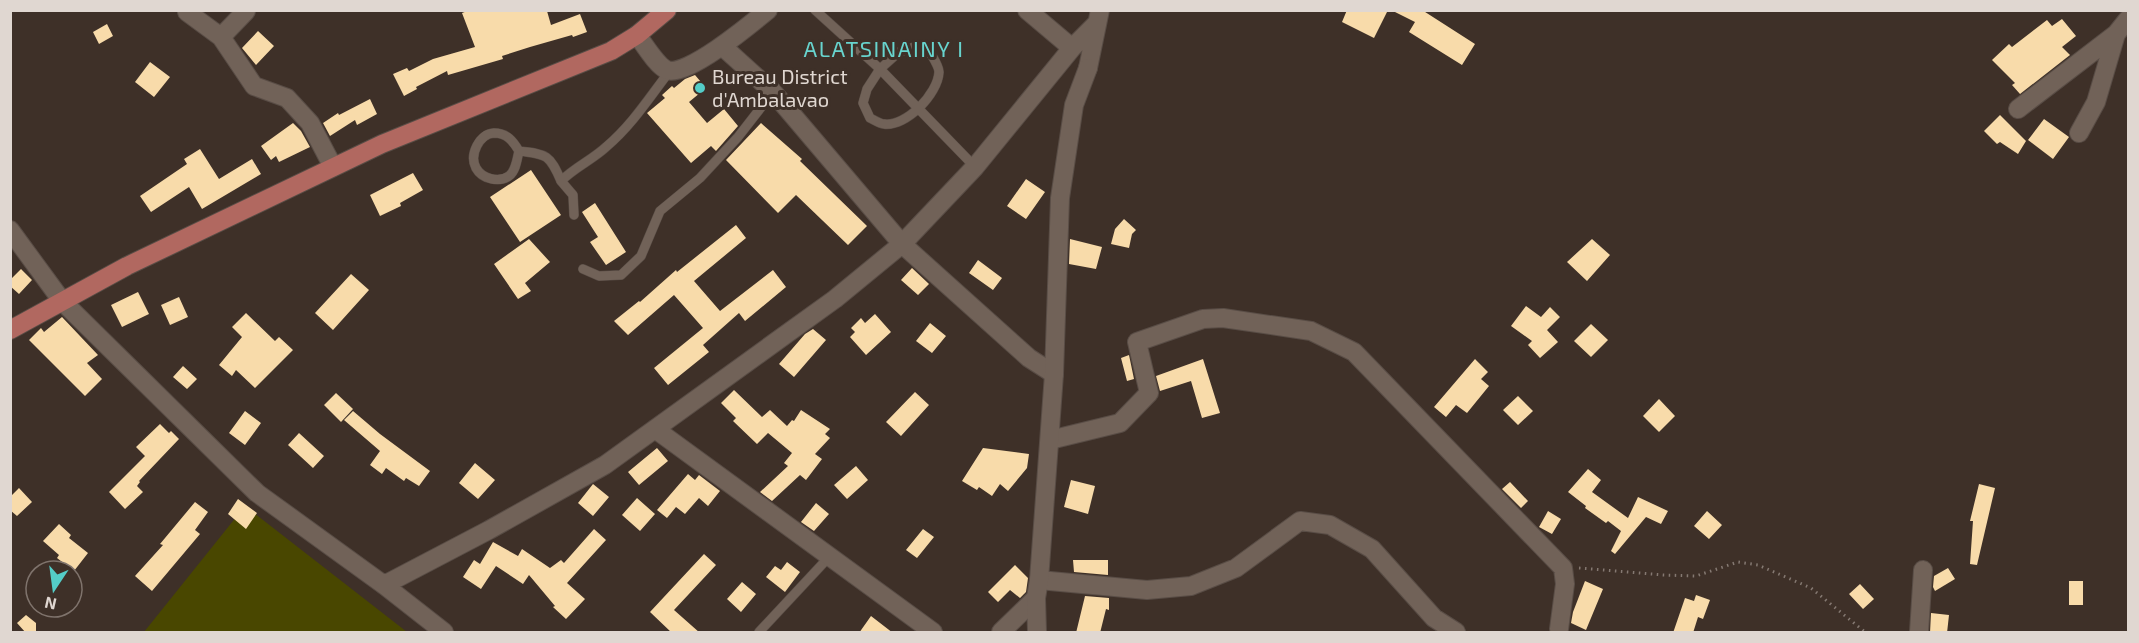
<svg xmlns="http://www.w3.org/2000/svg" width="2139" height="643" font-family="'Exo 2',sans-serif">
	<rect width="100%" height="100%" fill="#3e3028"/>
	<path fill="#494700" d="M 245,506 L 407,632 L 144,632 Z"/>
	<path fill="#f8dbaa" d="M 470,10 L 547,11 L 551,25 L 580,14 L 587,32 L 573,37 L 572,35 L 530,47 L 502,56 L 503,59 L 448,75 L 447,71 L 416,87 L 417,89 L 404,96 L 393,74 L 407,68 L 409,71 L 433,59 L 475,47 L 462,13 Z
		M 1347,10 L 1388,10 L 1374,38 L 1342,22 Z
		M 1391,10 L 1422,10 L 1475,44 L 1462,65 L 1409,32 L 1415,22 Z
		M 2062,19 L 2076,36 L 2062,47 L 2070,55 L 2020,94 L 2012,85 L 2015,83 L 1992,60 L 2009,44 L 2012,47 L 2047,20 L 2052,26 Z
		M 107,24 L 113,36 L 99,44 L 93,32 Z
		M 258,31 L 274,46 L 256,65 L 242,48 Z
		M 150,62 L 170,77 L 154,97 L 135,82 Z
		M 695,75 L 706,88 L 689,102 L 707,123 L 724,109 L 738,126 L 716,151 L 711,146 L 691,163 L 647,113 L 665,98 L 662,95 L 672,86 L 674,88 L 685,79 Z
		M 370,99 L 377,114 L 357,125 L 355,120 L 330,136 L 323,123 L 338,113 L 339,115 Z
		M 2000,115 L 2026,141 L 2018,154 L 2000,142 L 1997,144 L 1984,131 Z
		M 2044,119 L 2069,137 L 2053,159 L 2028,140 Z
		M 293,123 L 301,131 L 310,147 L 279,162 L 276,156 L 271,160 L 261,146 Z
		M 761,123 L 802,159 L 800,161 L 867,226 L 848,245 L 796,195 L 778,213 L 726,160 Z
		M 200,149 L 219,179 L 252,159 L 261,174 L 202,209 L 189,187 L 151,212 L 140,196 L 187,164 L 184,159 Z
		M 531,170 L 561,215 L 520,242 L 490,197 Z
		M 413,173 L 423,190 L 400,203 L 401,206 L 380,216 L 370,195 Z
		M 1026,179 L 1045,192 L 1026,219 L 1007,206 Z
		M 595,203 L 626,252 L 606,265 L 590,242 L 598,237 L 582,212 Z
		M 1124,219 L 1136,230 L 1132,234 L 1129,248 L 1111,244 L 1115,229 Z
		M 736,225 L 746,238 L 694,281 L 720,311 L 773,270 L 786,287 L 745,321 L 739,313 L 703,345 L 709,352 L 668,385 L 654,368 L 703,328 L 674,295 L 628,335 L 614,321 L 639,301 L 640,302 L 676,270 L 677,272 Z
		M 529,239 L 550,262 L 525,283 L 531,291 L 518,299 L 494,264 Z
		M 1070,239 L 1102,247 L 1096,269 L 1069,264 Z
		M 1592,239 L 1610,255 L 1587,281 L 1567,262 Z
		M 978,260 L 1002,278 L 993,290 L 969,273 Z
		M 912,268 L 929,284 L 918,295 L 901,280 Z
		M 21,269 L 32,280 L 19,294 L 10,286 L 10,280 Z
		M 351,274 L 369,290 L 333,330 L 315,313 Z
		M 138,292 L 149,314 L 122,327 L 111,305 Z
		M 179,297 L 188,317 L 170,325 L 161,305 Z
		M 1526,306 L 1541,317 L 1550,307 L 1560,317 L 1547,330 L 1558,342 L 1540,358 L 1528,345 L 1532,341 L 1511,326 Z
		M 246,313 L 275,341 L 279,337 L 293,350 L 255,388 L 236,370 L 232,376 L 219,365 L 242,337 L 232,327 Z
		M 875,314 L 891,332 L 866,355 L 850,337 L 855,332 L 851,328 L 861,318 L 865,323 Z
		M 62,317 L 98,355 L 87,363 L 102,379 L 85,396 L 29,340 L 41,328 L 44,332 Z
		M 930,323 L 946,336 L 932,353 L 916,341 Z
		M 1591,324 L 1608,340 L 1591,357 L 1574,341 Z
		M 813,329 L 826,340 L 794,377 L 779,364 L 805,334 Z
		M 1129,355 L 1134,379 L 1127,381 L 1121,358 Z
		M 1203,359 L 1220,413 L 1202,418 L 1191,381 L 1160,391 L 1156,376 Z
		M 1475,359 L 1488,372 L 1481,379 L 1489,386 L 1467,413 L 1456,405 L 1446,417 L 1434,407 Z
		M 183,366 L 197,379 L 187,389 L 173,377 Z
		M 734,390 L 762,417 L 770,410 L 787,426 L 792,420 L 794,421 L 801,410 L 830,429 L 825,434 L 830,438 L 815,454 L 822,459 L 806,480 L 800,475 L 772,501 L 760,492 L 788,466 L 784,463 L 792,453 L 768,433 L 757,444 L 733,421 L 736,418 L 721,403 Z
		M 915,392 L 929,405 L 901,436 L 886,422 Z
		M 336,393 L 353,409 L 341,422 L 324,405 Z
		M 1518,396 L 1533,411 L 1518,425 L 1503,410 Z
		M 1659,399 L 1675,416 L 1659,432 L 1643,416 Z
		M 245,411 L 261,423 L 245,445 L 229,433 Z
		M 353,411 L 380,434 L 430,471 L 419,486 L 406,478 L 404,481 L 386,468 L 382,474 L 370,465 L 380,451 L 344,420 Z
		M 160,424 L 169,433 L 171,431 L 179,439 L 139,481 L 140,482 L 137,486 L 143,492 L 125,509 L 109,492 L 145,456 L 136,447 Z
		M 299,433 L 324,456 L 313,468 L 288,445 Z
		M 657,448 L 668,461 L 639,485 L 628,472 Z
		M 983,448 L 1029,454 L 1027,468 L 1008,491 L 1000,484 L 992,496 L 979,487 L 977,490 L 962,481 Z
		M 475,463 L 495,480 L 478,499 L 459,483 Z
		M 856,466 L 868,480 L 847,499 L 834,485 Z
		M 1588,469 L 1601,480 L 1592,492 L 1628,518 L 1638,497 L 1668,511 L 1661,524 L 1646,517 L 1615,554 L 1611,551 L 1621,531 L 1608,521 L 1606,523 L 1585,508 L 1586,506 L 1568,492 Z
		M 688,474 L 695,480 L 699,475 L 720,491 L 708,506 L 699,498 L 685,514 L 676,507 L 667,518 L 657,510 Z
		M 1071,480 L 1095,486 L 1088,514 L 1064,507 Z
		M 1510,482 L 1528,501 L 1521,508 L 1502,489 Z
		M 593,484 L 609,497 L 593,516 L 578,503 Z
		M 1979,484 L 1995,488 L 1977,565 L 1970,564 L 1973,521 L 1970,521 Z
		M 19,488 L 32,502 L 17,516 L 10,510 L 10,497 Z
		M 637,498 L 655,514 L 640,531 L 622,515 Z
		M 238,499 L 257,513 L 246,529 L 228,514 Z
		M 195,502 L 208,512 L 195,530 L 200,534 L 152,591 L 135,576 L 163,545 L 160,544 Z
		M 816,503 L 829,514 L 814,531 L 801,522 Z
		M 1548,511 L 1561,519 L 1552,534 L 1539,527 Z
		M 1707,511 L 1722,525 L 1709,539 L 1694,526 Z
		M 59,524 L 71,535 L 69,538 L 88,553 L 74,571 L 57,558 L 59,555 L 43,541 Z
		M 594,529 L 606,540 L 567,583 L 585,599 L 566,619 L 553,607 L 555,606 L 529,575 L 523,584 L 496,566 L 481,589 L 463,577 L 474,560 L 480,564 L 493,542 L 518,556 L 522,549 L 550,568 L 561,560 L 564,563 Z
		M 923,529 L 934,537 L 917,558 L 906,550 Z
		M 704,554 L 716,565 L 674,610 L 700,633 L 672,633 L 650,612 Z
		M 1073,560 L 1108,560 L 1108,575 L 1074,572 Z
		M 787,562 L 800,572 L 785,592 L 766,577 L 775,566 L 781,570 Z
		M 1015,565 L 1028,578 L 1026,592 L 1020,598 L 1010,590 L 998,602 L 988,592 Z
		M 1948,568 L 1955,579 L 1935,591 L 1933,587 L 1934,576 Z
		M 1585,581 L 1603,589 L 1586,630 L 1571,623 L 1573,612 Z
		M 2069,581 L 2083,581 L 2083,605 L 2069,605 Z
		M 742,582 L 756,594 L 741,612 L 727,599 Z
		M 1860,584 L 1874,599 L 1863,609 L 1849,594 Z
		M 1696,595 L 1710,600 L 1703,619 L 1698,617 L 1693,633 L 1673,633 L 1685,598 L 1694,601 Z
		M 1085,596 L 1109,598 L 1109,610 L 1106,609 L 1100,633 L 1076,633 Z
		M 1931,613 L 1949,615 L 1947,633 L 1930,633 Z
		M 26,615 L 36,623 L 36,633 L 26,633 L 17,623 Z
		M 871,616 L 893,633 L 859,633 Z"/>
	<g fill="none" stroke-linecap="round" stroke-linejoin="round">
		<defs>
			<path id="lane" d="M 815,10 L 880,69 L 975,167
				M 914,47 L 931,54 C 934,59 939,67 939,72 C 938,94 906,127 884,124 C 880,124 874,120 870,118 L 863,103 L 867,89 L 880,69 L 899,52 Z
				M 519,151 C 517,159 516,171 509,176 C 499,183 482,179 476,168 C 469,155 479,134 494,133 C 507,133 513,141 519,151 C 547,154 550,155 561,181
				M 574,215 L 573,195 L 561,181 C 575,167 592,160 606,147 C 632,125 649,98 669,72
				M 583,269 L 599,276 L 621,275 L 641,256 L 660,211 L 700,178 L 738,137 L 773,92
				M 759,632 L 829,557"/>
			<path id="street" d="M 1027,10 L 1072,48
				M 187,12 L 221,37 L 254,86 L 287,98 L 310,123 L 333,167
				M 637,35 C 644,44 657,66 667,70 C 686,78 751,24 768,10
				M 221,37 L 246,11
				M 722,46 L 773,92 L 902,244 L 1029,358 L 1054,374
				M 1088,68 L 1100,10
				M 2018,109 L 2116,34 L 2128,19
				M 2079,133 L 2096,102 L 2116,34
				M 10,230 L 62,301 L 257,493 L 384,585 L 444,632
				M 655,429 L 933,632
				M 1050,440 L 1120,423 L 1149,393 L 1137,342 L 1203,319 L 1223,318 L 1311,331 L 1354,352 L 1563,568 L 1565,584 L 1559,629
				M 1039,580 L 1147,590 L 1191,586 L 1236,568 L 1300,521 L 1330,525 L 1372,549 L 1434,618 L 1456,632
				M 384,585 L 489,530 L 605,465 L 835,299 L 902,244 L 975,167 L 1072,48 L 1096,24
				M 1001,632 L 1036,598
				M 1919,632 L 1923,570"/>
			<path id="secondary" d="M 1037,632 L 1036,598 L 1039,580 L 1054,374 L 1060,198 L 1074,105 L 1088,68"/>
			<path id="primary" d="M 10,330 L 127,266 L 382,144 L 611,51 L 637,35 L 667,10"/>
		</defs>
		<use href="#lane" stroke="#594d46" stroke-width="10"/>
		<use href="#street" stroke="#594d46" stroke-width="20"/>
		<use href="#secondary" stroke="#594d46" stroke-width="20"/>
		<use href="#primary" stroke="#594d46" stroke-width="20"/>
		<path stroke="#857972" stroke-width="3" stroke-dasharray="1.5 4.5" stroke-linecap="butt" d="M 1579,568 L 1664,575 L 1696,576 L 1738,562 L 1758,565 L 1811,588 L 1865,632"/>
		<use href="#lane" stroke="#716258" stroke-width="9"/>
		<use href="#street" stroke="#716258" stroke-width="18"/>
		<use href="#secondary" stroke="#716258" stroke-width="18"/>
		<use href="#primary" stroke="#b16860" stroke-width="18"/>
	</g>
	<circle fill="#54cdc8" stroke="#3e3028" stroke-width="2" cx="700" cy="88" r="6"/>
	<g text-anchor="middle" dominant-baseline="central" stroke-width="6" stroke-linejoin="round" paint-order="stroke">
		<g font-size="20" fill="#e0d7d1" stroke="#3e3028" text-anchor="start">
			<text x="712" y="76">Bureau District<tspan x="712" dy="23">d'Ambalavao</tspan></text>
		</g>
		<g font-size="22" letter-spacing="1.5" fill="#68d4ce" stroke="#3e3028">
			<text x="884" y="48">ALATSINAINY I</text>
		</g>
	</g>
	<rect width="2139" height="643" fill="none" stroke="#e0d7d1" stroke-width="24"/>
	<g transform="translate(54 589) rotate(193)"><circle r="28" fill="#3e3028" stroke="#7f736c" stroke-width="1.5"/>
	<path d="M0-4.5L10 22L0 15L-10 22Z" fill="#54cdc8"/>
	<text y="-9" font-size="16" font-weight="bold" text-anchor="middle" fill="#e0d7d1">N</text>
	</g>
</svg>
